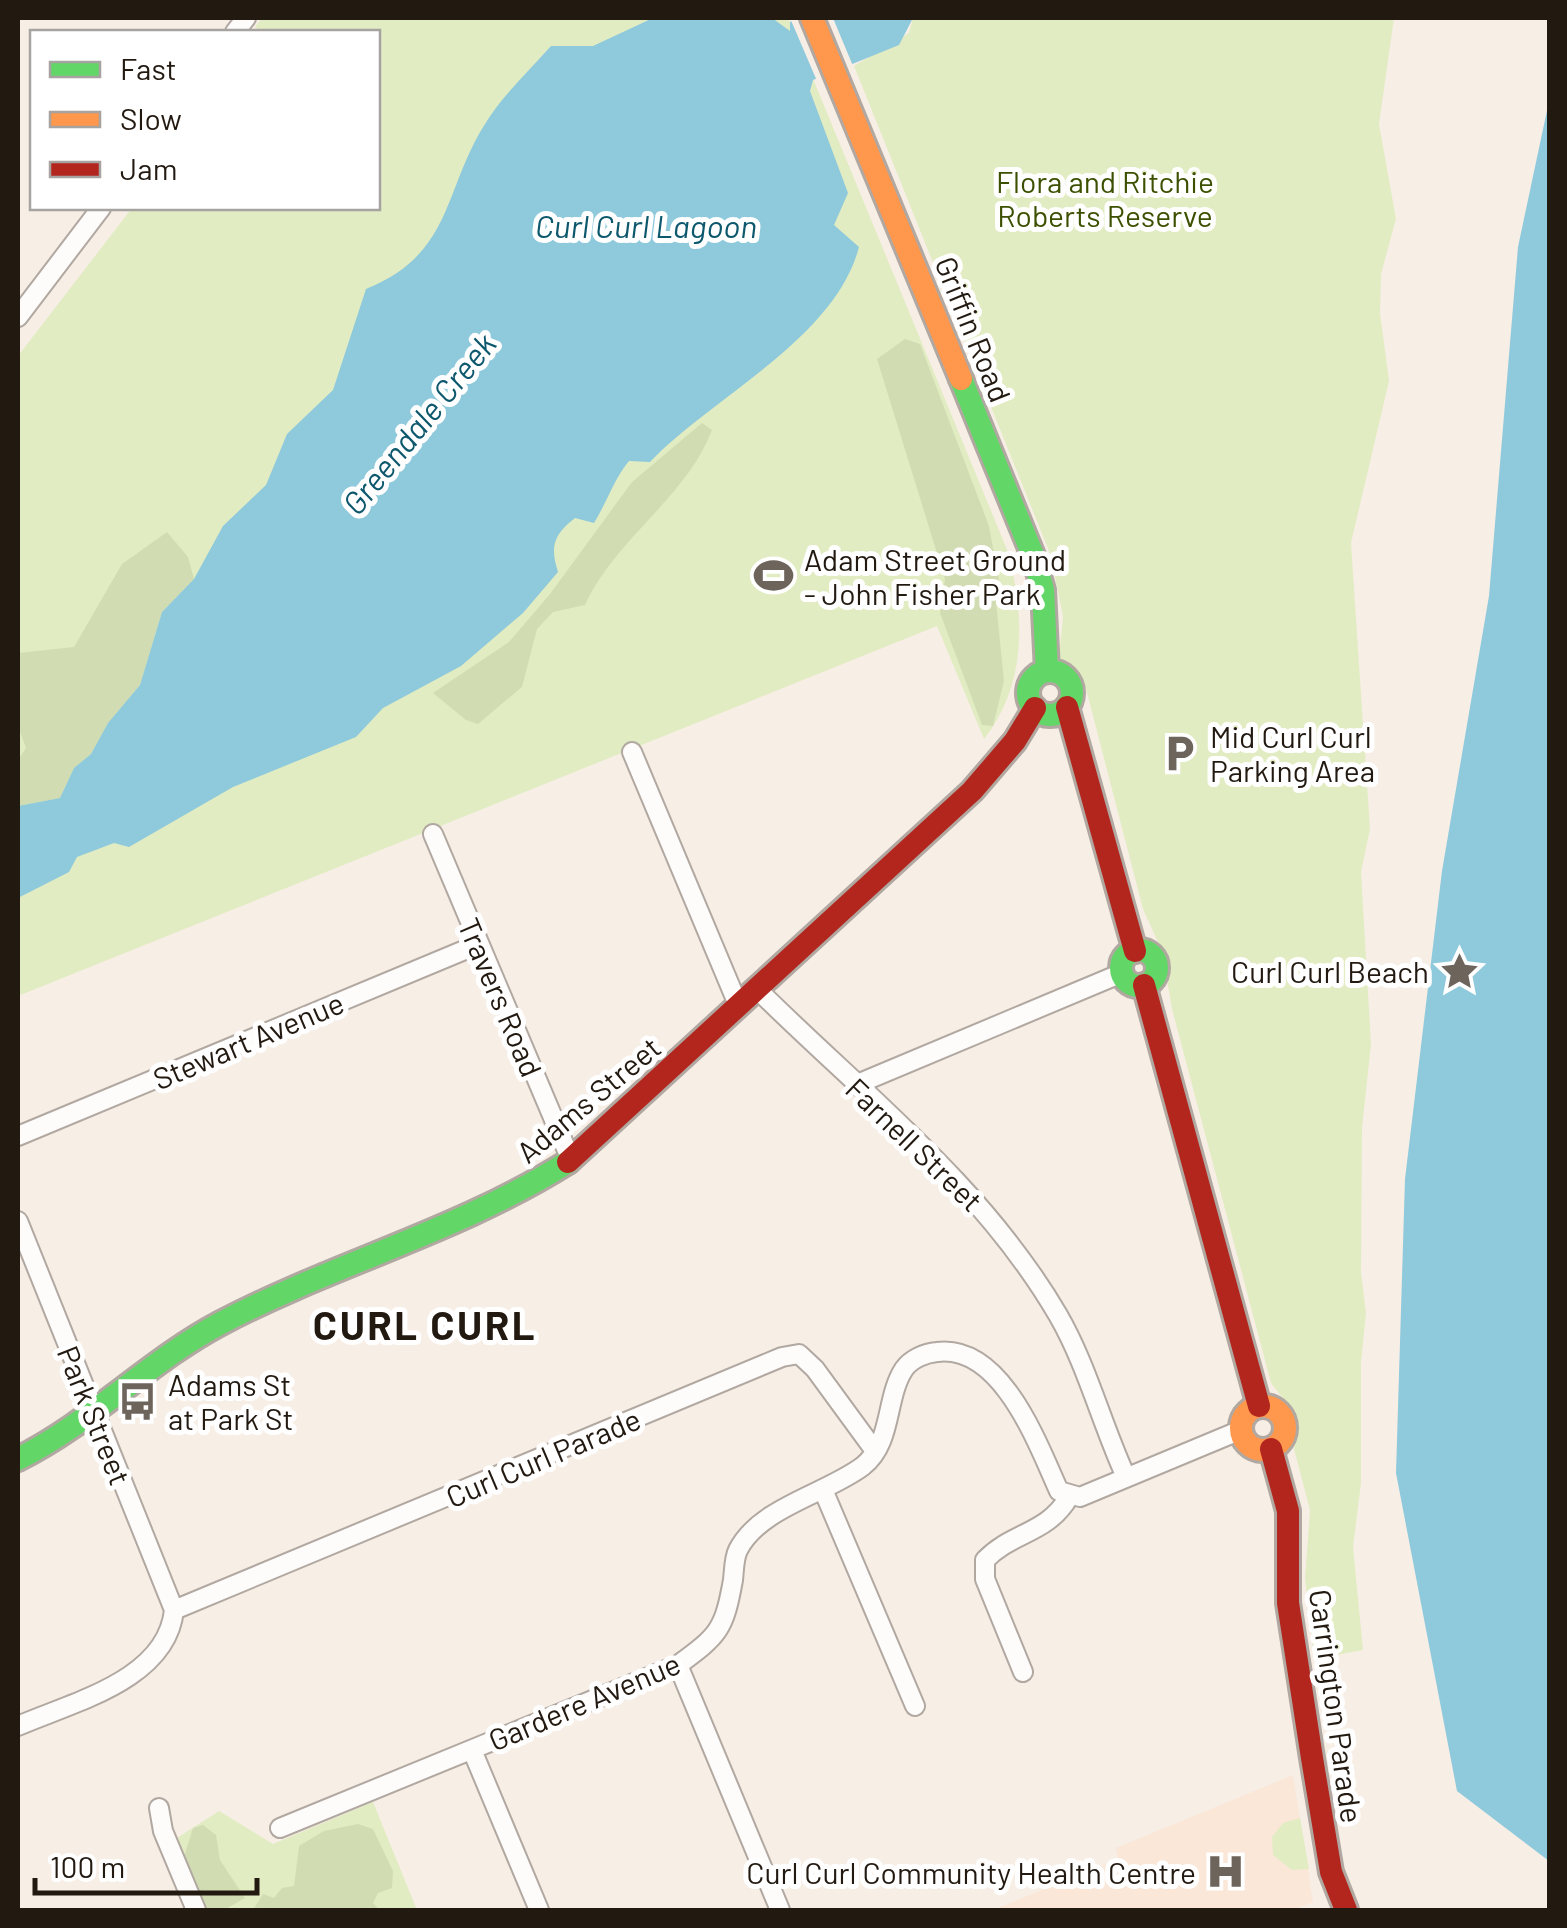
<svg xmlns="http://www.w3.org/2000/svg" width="1567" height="1928" font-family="Barlow,sans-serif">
	<rect width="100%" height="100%" fill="#f7eee6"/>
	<path fill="#fae7d8" d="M 1293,1775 L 1313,1902 L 1294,1910 L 993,1910 L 1118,1859 L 1116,1848 Z"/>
	<path fill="#e2ecc2" d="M 262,18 L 788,18 L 1008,552 C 1025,616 1027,684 984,739 L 937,626 L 18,996 L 18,356 L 132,208 L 378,208 L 378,32 L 261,32 L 255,27 Z
		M 913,18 L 1394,18 L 1379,124 L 1396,219 L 1381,274 L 1380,313 L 1389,381 L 1351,543 L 1370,829 L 1361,872 L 1371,1044 L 1362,1128 L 1361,1272 L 1366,1313 L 1361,1362 L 1361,1483 L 1353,1547 L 1363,1650 L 1314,1659 L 1305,1578 L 1310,1510 L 1294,1449 L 1296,1415 L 1271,1383 L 1172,1009 L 1162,951 L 1143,909 L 1085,685 L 1059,657 L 1063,617 L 1051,556 L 854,66 L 909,33 Z
		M 373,1802 L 417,1910 L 204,1910 L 177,1838 L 219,1811 L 273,1844 Z
		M 1300,1818 L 1309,1869 L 1292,1870 L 1273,1855 L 1272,1837 L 1283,1823 Z"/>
	<path fill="#d2dcb2" d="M 905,339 L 920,344 L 989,526 L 1000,586 L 996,602 L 1004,681 L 993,726 L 982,725 L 940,613 L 945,579 L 877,359 Z
		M 702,423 L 712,430 C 686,498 616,538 585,605 L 553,612 L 537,629 L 522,687 L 478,724 L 466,720 L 433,693 L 509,642 L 550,594 L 632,482 Z
		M 167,532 L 188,557 L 194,579 L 162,612 L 140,685 L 108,723 L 91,754 L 74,768 L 60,798 L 18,806 L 18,760 L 26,748 L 18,726 L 18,653 L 74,647 L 122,564 Z
		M 358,1824 L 373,1829 L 393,1871 L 392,1888 L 378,1893 L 373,1903 L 380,1910 L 253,1910 L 263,1894 L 274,1898 L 282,1888 L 294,1886 L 299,1846 L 324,1831 Z
		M 203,1825 L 216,1835 L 220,1860 L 245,1898 L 224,1910 L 204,1910 L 183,1860 L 193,1828 Z"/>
	<path fill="#8ec9dc" d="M 653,18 L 772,18 L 790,31 L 790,22 L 797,18 L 913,18 L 899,45 L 813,80 L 810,91 L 848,193 L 834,225 L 859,247 C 835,339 712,397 650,462 L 629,461 C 614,479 607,502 594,523 L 575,518 C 553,535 550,547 558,572 L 523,613 L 461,666 L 383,708 L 356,737 L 233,787 L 129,847 L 114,843 L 77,857 L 69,872 L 18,898 L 18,806 L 60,798 L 74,768 L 91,754 L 108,723 L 140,685 L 162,612 L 194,579 L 223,526 L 266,485 L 287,434 L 333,390 L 366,289 C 453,254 443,190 485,124 C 502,96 529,71 551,46 L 593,46 Z
		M 1549,101 L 1549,1861 L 1457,1791 L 1396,1473 L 1405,1179 L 1442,871 L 1489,596 L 1518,247 Z"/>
	<path fill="#f7eee6" d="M 790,18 L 833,18 L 853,66 L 817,81 Z"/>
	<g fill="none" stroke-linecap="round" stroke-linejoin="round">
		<defs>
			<path id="street" d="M 235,32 L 246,18
				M 18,317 L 101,208
				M 632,752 L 739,1007
				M 433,834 L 571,1160
				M 758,990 C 863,1094 982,1185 1058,1315 C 1087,1365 1102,1425 1126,1477
				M 855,1085 L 1122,973
				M 18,1136 L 479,944
				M 18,1221 L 174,1610 C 167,1680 73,1702 18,1726
				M 824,1492 L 915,1706
				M 174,1610 L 782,1357 L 799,1354 L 815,1369 L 875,1451
				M 678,1665 L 780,1910
				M 1023,1672 L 985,1579 L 985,1560 C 1013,1531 1046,1535 1069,1497
				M 472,1750 L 539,1910
				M 159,1808 L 163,1831 L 196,1910
				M 280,1828 L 678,1665 C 719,1635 724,1630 733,1580 C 734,1571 734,1558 738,1550 C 760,1507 826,1494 863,1466 C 893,1442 885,1398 904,1369 C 911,1359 925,1353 937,1352 C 1002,1344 1038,1445 1059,1491 L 1080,1497 L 1241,1430"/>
			<path id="fast" d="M 961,379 L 1034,558 L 1043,590 L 1047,671
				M1028 693a22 22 0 1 1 44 0a22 22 0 1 1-44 0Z
				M1121 968a18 18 0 1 1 36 0a18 18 0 1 1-36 0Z
				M 18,1459 C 92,1422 149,1361 221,1323 C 335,1263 459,1231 568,1162"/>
			<path id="slow" d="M 812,18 L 961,379
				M1241 1428a22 22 0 1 1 44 0a22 22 0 1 1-44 0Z"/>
			<path id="jam" d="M 1067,707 L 1135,951
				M 1144,985 L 1259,1406
				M 568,1162 L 972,791 L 1015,741 L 1035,708
				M 1271,1449 L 1288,1511 L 1288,1603 L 1312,1758 L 1331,1872 L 1346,1910"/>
		</defs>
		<use href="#street" stroke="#b1a8a1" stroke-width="22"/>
		<use href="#fast" stroke="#b1a8a1" stroke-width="28"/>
		<use href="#slow" stroke="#b1a8a1" stroke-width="28"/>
		<use href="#jam" stroke="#b1a8a1" stroke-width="28"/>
		<use href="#street" stroke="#fefcfb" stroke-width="18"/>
		<use href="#fast" stroke="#63d668" stroke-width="22"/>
		<use href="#slow" stroke="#ff974d" stroke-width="22"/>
		<use href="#jam" stroke="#b3261e" stroke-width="22"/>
	</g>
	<defs>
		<symbol id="stadium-bare" viewBox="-9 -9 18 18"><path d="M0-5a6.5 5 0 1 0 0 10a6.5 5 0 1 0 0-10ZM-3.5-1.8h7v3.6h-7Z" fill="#6d645c" stroke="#fff" stroke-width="2.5" paint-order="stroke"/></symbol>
		<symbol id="parking-bare" viewBox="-9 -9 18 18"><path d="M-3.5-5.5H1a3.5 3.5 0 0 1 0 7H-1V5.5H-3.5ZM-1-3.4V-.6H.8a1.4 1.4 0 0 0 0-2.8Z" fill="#6d645c" stroke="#fff" stroke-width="2.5" paint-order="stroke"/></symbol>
		<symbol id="sight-bare" viewBox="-9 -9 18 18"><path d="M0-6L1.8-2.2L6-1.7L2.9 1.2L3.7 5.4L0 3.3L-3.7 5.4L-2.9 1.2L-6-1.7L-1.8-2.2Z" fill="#6d645c" stroke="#fff" stroke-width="2.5" paint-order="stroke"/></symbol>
		<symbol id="bus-bare" viewBox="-9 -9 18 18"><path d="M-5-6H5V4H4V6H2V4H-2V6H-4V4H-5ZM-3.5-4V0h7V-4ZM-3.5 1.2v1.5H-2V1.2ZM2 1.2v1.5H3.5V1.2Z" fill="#6d645c" stroke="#fff" stroke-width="2.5" paint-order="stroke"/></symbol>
		<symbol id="hospital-bare" viewBox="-9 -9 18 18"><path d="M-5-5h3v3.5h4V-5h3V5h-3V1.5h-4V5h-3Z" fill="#6d645c" stroke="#fff" stroke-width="2.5" paint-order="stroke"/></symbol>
	</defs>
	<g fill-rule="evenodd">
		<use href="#stadium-bare" x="746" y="548" width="55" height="55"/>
		<use href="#parking-bare" x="1152" y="726" width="55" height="55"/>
		<use href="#sight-bare" x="1432" y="944" width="55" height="55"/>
		<use href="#bus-bare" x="110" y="1374" width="55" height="55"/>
		<use href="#hospital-bare" x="1198" y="1844" width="55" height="55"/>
	</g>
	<g text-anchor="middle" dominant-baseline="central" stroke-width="10" stroke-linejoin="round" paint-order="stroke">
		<g font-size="30" fill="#3c5000" stroke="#fff">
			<text x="1105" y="181">Flora and Ritchie<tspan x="1105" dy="34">Roberts Reserve</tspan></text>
		</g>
		<g font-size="30" fill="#221911" stroke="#fff">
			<text transform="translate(974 329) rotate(68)">Griffin Road</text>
			<text transform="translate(501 997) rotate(67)">Travers Road</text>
			<text transform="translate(248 1040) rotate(-23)">Stewart Avenue</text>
			<text transform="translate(588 1099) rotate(-40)">Adams Street</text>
			<text transform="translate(915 1144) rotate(44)">Farnell Street</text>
			<text transform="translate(95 1415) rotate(68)">Park Street</text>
			<text transform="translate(543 1457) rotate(-23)">Curl Curl Parade</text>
			<text transform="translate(584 1701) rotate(-23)">Gardere Avenue</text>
			<text transform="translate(1337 1706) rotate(82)">Carrington Parade</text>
		</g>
		<g font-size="30" fill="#221911" stroke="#fff" text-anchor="start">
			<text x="804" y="559">Adam Street Ground<tspan x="804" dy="34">- John Fisher Park</tspan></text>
			<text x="1210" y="736">Mid Curl Curl<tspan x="1210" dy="34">Parking Area</tspan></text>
			<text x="1429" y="971" text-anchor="end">Curl Curl Beach</text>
			<text x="168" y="1384">Adams St<tspan x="168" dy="34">at Park St</tspan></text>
			<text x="1196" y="1872" text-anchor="end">Curl Curl Community Health Centre</text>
		</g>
		<g font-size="32" font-style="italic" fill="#0d586d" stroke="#fff">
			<text x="646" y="225">Curl Curl Lagoon</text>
			<text transform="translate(418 423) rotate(-51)">Greendale Creek</text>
		</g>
		<g font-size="40" font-weight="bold" letter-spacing="2.5" fill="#221911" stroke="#fff">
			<text x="425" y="1324">CURL CURL</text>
		</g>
	</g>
	<rect width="1567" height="1928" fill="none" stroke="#221911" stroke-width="40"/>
	<rect x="30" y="30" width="350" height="180" fill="#ffffff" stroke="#a7a3a0" stroke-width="2.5"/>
	<rect x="50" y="62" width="50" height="15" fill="#63d668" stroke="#a7a3a0" stroke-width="2.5"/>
	<text x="120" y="80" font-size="30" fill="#221911">Fast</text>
	<rect x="50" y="112" width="50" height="15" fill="#ff974d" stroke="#a7a3a0" stroke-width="2.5"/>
	<text x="120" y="130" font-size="30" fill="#221911">Slow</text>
	<rect x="50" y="162" width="50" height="15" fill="#b3261e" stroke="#a7a3a0" stroke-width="2.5"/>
	<text x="120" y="180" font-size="30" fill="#221911">Jam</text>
	<path d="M35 1878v15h222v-15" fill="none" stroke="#221911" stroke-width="5"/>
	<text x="50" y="1878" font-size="30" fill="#221911" stroke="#ffffff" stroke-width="8" paint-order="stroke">100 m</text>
</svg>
